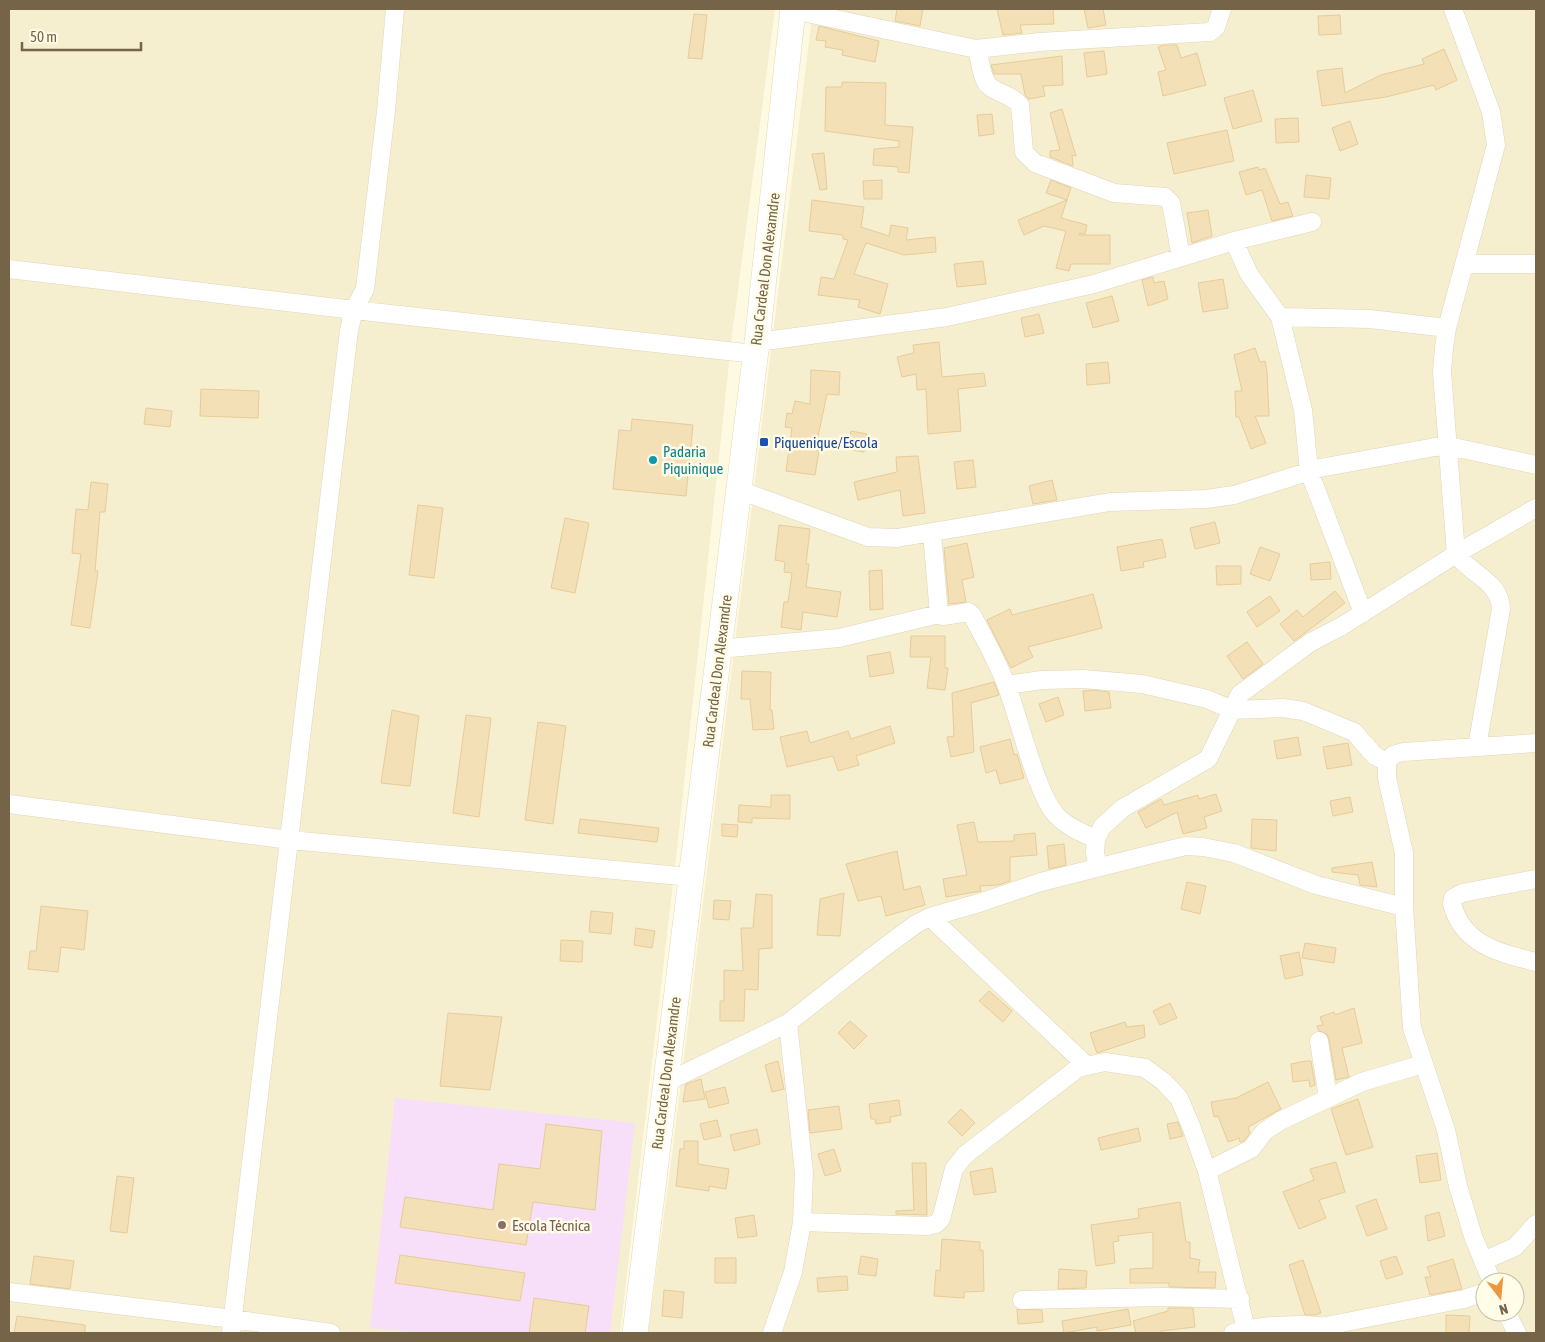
<svg xmlns="http://www.w3.org/2000/svg" width="1545" height="1342" font-family="'Asap Condensed',sans-serif">
	<rect width="100%" height="100%" fill="#fdfae1"/>
	<path fill="#f5eecf" fill-rule="evenodd" d="M 9,9 L 775,9 L 732,335 L 676,858 L 620,1333 L 9,1333 Z
		M 813,9 L 1536,9 L 1536,1333 L 648,1333 L 670,1171 ZM 1485,1282 L 1515,1282 L 1515,1312 L 1485,1312 Z"/>
	<path fill="#f7def9" d="M 395,1098 L 635,1123 L 610,1333 L 421,1333 L 370,1328 Z"/>
	<path fill="#f4e0b7" stroke="#e7cc97" d="M 897,9 L 923,9 L 920,26 L 895,21 Z
		M 997,9 L 1053,9 L 1054,24 L 1020,25 L 1022,33 L 1003,35 Z
		M 1084,9 L 1103,9 L 1106,25 L 1088,28 Z
		M 694,14 L 707,15 L 702,59 L 688,58 Z
		M 1340,15 L 1341,34 L 1319,35 L 1318,16 Z
		M 819,26 L 879,41 L 875,62 L 842,55 L 843,50 L 825,47 L 826,41 L 816,40 Z
		M 1164,45 L 1177,45 L 1181,58 L 1197,53 L 1206,85 L 1163,96 L 1158,72 L 1166,70 L 1158,47 Z
		M 1444,49 L 1457,80 L 1436,90 L 1434,85 L 1386,97 L 1322,106 L 1317,71 L 1342,68 L 1345,93 L 1381,75 L 1424,64 L 1422,59 Z
		M 1104,51 L 1107,74 L 1087,77 L 1084,53 Z
		M 1062,56 L 1063,85 L 1043,86 L 1045,96 L 1029,99 L 1025,95 L 1021,74 L 994,74 L 991,65 Z
		M 842,82 L 886,83 L 885,125 L 913,127 L 909,173 L 898,172 L 898,167 L 873,165 L 874,149 L 899,147 L 899,141 L 825,131 L 826,87 L 842,87 Z
		M 1253,90 L 1262,121 L 1233,129 L 1224,98 Z
		M 1062,109 L 1076,156 L 1072,155 L 1073,166 L 1050,157 L 1050,151 L 1060,150 L 1050,113 Z
		M 992,114 L 994,134 L 979,136 L 977,115 Z
		M 1298,118 L 1299,142 L 1276,143 L 1275,119 Z
		M 1350,121 L 1358,144 L 1340,151 L 1332,128 Z
		M 1227,130 L 1234,161 L 1174,174 L 1167,143 Z
		M 824,153 L 827,189 L 820,190 L 812,154 Z
		M 1258,167 L 1259,170 L 1265,168 L 1280,204 L 1288,202 L 1293,216 L 1272,221 L 1262,190 L 1246,195 L 1239,172 Z
		M 1306,175 L 1331,178 L 1329,199 L 1304,197 Z
		M 882,180 L 882,199 L 864,199 L 863,181 Z
		M 1051,180 L 1071,188 L 1067,200 L 1046,193 Z
		M 812,200 L 864,207 L 861,227 L 889,236 L 891,225 L 908,228 L 906,240 L 935,237 L 936,252 L 904,255 L 866,243 L 854,274 L 888,284 L 880,314 L 858,307 L 860,300 L 818,295 L 821,277 L 834,279 L 848,240 L 843,239 L 843,235 L 809,231 Z
		M 1067,200 L 1061,218 L 1087,225 L 1085,234 L 1080,233 L 1079,235 L 1110,235 L 1110,264 L 1071,264 L 1069,271 L 1056,268 L 1066,231 L 1044,226 L 1024,235 L 1018,220 Z
		M 1208,210 L 1212,236 L 1192,243 L 1187,213 Z
		M 983,261 L 986,284 L 957,287 L 954,264 Z
		M 1153,277 L 1154,283 L 1164,281 L 1168,299 L 1148,306 L 1142,280 Z
		M 1223,279 L 1228,308 L 1203,312 L 1198,283 Z
		M 1112,296 L 1119,321 L 1093,328 L 1086,303 Z
		M 1039,314 L 1044,333 L 1025,337 L 1021,318 Z
		M 939,342 L 942,377 L 984,373 L 986,386 L 958,389 L 961,431 L 928,434 L 926,389 L 917,390 L 916,374 L 902,377 L 897,357 L 914,353 L 913,345 Z
		M 1255,348 L 1260,362 L 1265,361 L 1267,371 L 1269,416 L 1255,416 L 1266,443 L 1251,449 L 1239,417 L 1236,417 L 1235,391 L 1242,391 L 1234,355 Z
		M 1108,362 L 1110,383 L 1087,385 L 1086,364 Z
		M 811,370 L 840,372 L 839,395 L 827,394 L 815,450 L 819,451 L 815,475 L 786,471 L 792,428 L 785,427 L 787,413 L 792,414 L 795,401 L 810,404 Z
		M 201,389 L 259,391 L 258,418 L 200,416 Z
		M 146,408 L 172,411 L 170,427 L 144,424 Z
		M 632,419 L 693,425 L 686,496 L 613,489 L 619,430 L 631,431 Z
		M 851,431 L 867,434 L 864,452 L 848,449 Z
		M 918,456 L 925,513 L 903,516 L 900,490 L 858,500 L 854,482 L 897,472 L 896,457 Z
		M 973,460 L 976,487 L 957,489 L 954,462 Z
		M 1052,480 L 1057,500 L 1033,504 L 1029,486 Z
		M 91,482 L 108,484 L 105,512 L 100,512 L 95,571 L 98,571 L 90,628 L 71,625 L 81,554 L 72,553 L 76,509 L 88,510 Z
		M 418,505 L 443,508 L 434,578 L 409,575 Z
		M 565,518 L 589,523 L 575,593 L 551,588 Z
		M 1215,522 L 1220,543 L 1195,549 L 1190,528 Z
		M 779,525 L 810,529 L 806,564 L 809,564 L 806,587 L 841,592 L 837,617 L 803,612 L 801,630 L 781,627 L 784,602 L 788,602 L 792,573 L 784,572 L 785,562 L 775,560 Z
		M 1162,539 L 1166,557 L 1143,562 L 1144,567 L 1121,571 L 1117,547 Z
		M 967,543 L 974,577 L 962,580 L 966,602 L 949,604 L 944,548 Z
		M 1260,547 L 1280,554 L 1270,581 L 1250,574 Z
		M 1330,562 L 1331,579 L 1311,580 L 1310,564 Z
		M 1216,566 L 1241,566 L 1241,584 L 1217,585 Z
		M 882,570 L 883,609 L 870,610 L 869,571 Z
		M 1335,591 L 1345,603 L 1294,641 L 1280,624 L 1297,610 L 1303,617 Z
		M 1093,594 L 1102,628 L 1028,647 L 1033,657 L 1011,668 L 987,620 L 1010,609 L 1012,615 Z
		M 1270,596 L 1280,611 L 1257,627 L 1247,612 Z
		M 911,636 L 945,636 L 945,668 L 948,668 L 945,690 L 927,688 L 931,657 L 910,657 Z
		M 1247,642 L 1263,664 L 1243,679 L 1227,656 Z
		M 890,652 L 894,673 L 870,677 L 867,656 Z
		M 742,671 L 771,672 L 770,710 L 772,710 L 774,729 L 753,730 L 750,699 L 741,699 Z
		M 994,682 L 999,695 L 971,703 L 974,752 L 951,757 L 947,737 L 954,736 L 952,693 Z
		M 1092,690 L 1109,692 L 1111,708 L 1085,711 L 1083,691 Z
		M 1058,697 L 1064,715 L 1046,722 L 1039,704 Z
		M 392,710 L 419,716 L 410,786 L 381,783 Z
		M 466,715 L 491,718 L 479,817 L 453,813 Z
		M 538,722 L 566,726 L 553,824 L 525,820 Z
		M 890,726 L 895,743 L 856,756 L 859,765 L 838,771 L 833,756 L 787,767 L 780,737 L 807,731 L 810,743 L 848,731 L 851,739 Z
		M 1298,737 L 1301,755 L 1277,759 L 1274,741 Z
		M 1010,739 L 1014,755 L 1017,754 L 1024,778 L 1000,784 L 996,770 L 986,773 L 980,747 Z
		M 1348,743 L 1352,765 L 1327,769 L 1323,747 Z
		M 1216,794 L 1222,811 L 1204,817 L 1207,828 L 1183,834 L 1177,812 L 1146,828 L 1138,812 L 1161,799 L 1164,805 L 1198,795 L 1199,799 Z
		M 771,795 L 790,795 L 790,819 L 752,818 L 752,823 L 738,822 L 739,805 L 771,807 Z
		M 1350,797 L 1353,812 L 1333,816 L 1330,801 Z
		M 580,819 L 659,828 L 657,842 L 578,833 Z
		M 1252,819 L 1277,820 L 1276,851 L 1251,848 Z
		M 974,822 L 978,842 L 1014,841 L 1014,835 L 1035,833 L 1037,855 L 1010,857 L 1010,881 L 998,885 L 980,886 L 981,891 L 946,897 L 943,879 L 967,875 L 957,825 Z
		M 722,824 L 738,825 L 737,837 L 722,836 Z
		M 1064,844 L 1066,865 L 1049,869 L 1047,846 Z
		M 897,851 L 904,890 L 920,886 L 925,905 L 886,916 L 881,896 L 858,901 L 846,864 Z
		M 1372,862 L 1377,887 L 1360,885 L 1358,875 L 1332,872 L 1332,868 Z
		M 1187,882 L 1206,886 L 1200,914 L 1181,909 Z
		M 844,893 L 840,936 L 817,935 L 820,899 Z
		M 756,894 L 772,895 L 772,948 L 759,949 L 758,990 L 745,989 L 744,1021 L 720,1021 L 720,1001 L 724,1001 L 724,970 L 743,971 L 741,928 L 753,928 Z
		M 714,900 L 731,901 L 729,920 L 713,919 Z
		M 41,906 L 88,911 L 84,950 L 61,947 L 58,972 L 28,969 L 30,951 L 36,951 Z
		M 591,911 L 613,913 L 611,934 L 589,932 Z
		M 636,928 L 655,931 L 652,948 L 634,945 Z
		M 561,940 L 583,941 L 582,962 L 560,961 Z
		M 1305,943 L 1336,948 L 1334,963 L 1302,958 Z
		M 1299,952 L 1303,975 L 1285,979 L 1280,956 Z
		M 989,991 L 1012,1011 L 1003,1022 L 979,1001 Z
		M 1170,1003 L 1177,1018 L 1160,1025 L 1153,1011 Z
		M 1354,1008 L 1362,1043 L 1342,1048 L 1349,1077 L 1336,1080 L 1329,1039 L 1327,1034 L 1319,1031 L 1317,1026 L 1323,1025 L 1320,1017 L 1334,1012 L 1335,1015 Z
		M 448,1013 L 502,1017 L 490,1090 L 440,1086 Z
		M 850,1021 L 867,1036 L 854,1049 L 838,1033 Z
		M 1125,1022 L 1127,1027 L 1144,1025 L 1145,1037 L 1097,1053 L 1090,1033 Z
		M 778,1061 L 784,1089 L 772,1092 L 765,1065 Z
		M 1306,1061 L 1311,1061 L 1315,1085 L 1310,1087 L 1309,1080 L 1293,1082 L 1291,1064 Z
		M 701,1079 L 705,1099 L 683,1102 L 686,1084 Z
		M 1268,1082 L 1281,1109 L 1248,1127 L 1250,1133 L 1244,1141 L 1240,1142 L 1239,1138 L 1228,1142 L 1218,1116 L 1214,1117 L 1211,1102 L 1236,1098 Z
		M 725,1087 L 729,1103 L 709,1108 L 705,1092 Z
		M 1358,1099 L 1373,1147 L 1346,1155 L 1331,1109 Z
		M 899,1100 L 901,1115 L 890,1117 L 891,1122 L 876,1124 L 875,1119 L 871,1119 L 869,1104 Z
		M 839,1106 L 842,1129 L 810,1133 L 808,1110 Z
		M 961,1109 L 975,1123 L 962,1136 L 948,1122 Z
		M 717,1120 L 721,1136 L 704,1140 L 700,1124 Z
		M 1178,1122 L 1183,1136 L 1170,1139 L 1167,1124 Z
		M 546,1124 L 602,1131 L 595,1210 L 533,1202 L 526,1245 L 400,1227 L 405,1197 L 493,1210 L 499,1164 L 540,1169 Z
		M 1138,1128 L 1141,1141 L 1101,1150 L 1098,1138 Z
		M 757,1129 L 760,1144 L 734,1151 L 730,1135 Z
		M 684,1141 L 698,1141 L 698,1164 L 729,1169 L 726,1189 L 709,1186 L 709,1191 L 676,1186 L 680,1149 L 684,1149 Z
		M 834,1149 L 841,1171 L 825,1176 L 818,1154 Z
		M 1437,1153 L 1441,1180 L 1420,1183 L 1416,1156 Z
		M 1336,1162 L 1345,1192 L 1319,1200 L 1326,1218 L 1299,1229 L 1283,1192 L 1314,1180 L 1310,1169 Z
		M 912,1163 L 926,1163 L 927,1215 L 896,1214 L 896,1211 L 914,1210 Z
		M 992,1168 L 996,1192 L 974,1195 L 970,1172 Z
		M 117,1176 L 134,1178 L 127,1233 L 110,1231 Z
		M 1376,1199 L 1387,1229 L 1367,1236 L 1356,1206 Z
		M 1180,1202 L 1186,1242 L 1190,1242 L 1190,1258 L 1200,1260 L 1198,1272 L 1216,1272 L 1215,1288 L 1169,1287 L 1169,1283 L 1130,1283 L 1130,1269 L 1153,1268 L 1153,1232 L 1118,1236 L 1119,1241 L 1113,1242 L 1115,1263 L 1096,1266 L 1091,1225 L 1139,1218 L 1138,1209 Z
		M 1439,1212 L 1445,1236 L 1428,1241 L 1425,1216 Z
		M 754,1215 L 757,1236 L 738,1238 L 735,1218 Z
		M 942,1239 L 980,1242 L 980,1251 L 983,1250 L 984,1291 L 964,1292 L 964,1298 L 934,1296 L 936,1270 L 940,1271 Z
		M 400,1255 L 525,1273 L 520,1301 L 395,1283 Z
		M 34,1256 L 74,1261 L 70,1289 L 30,1284 Z
		M 861,1256 L 878,1259 L 876,1276 L 858,1274 Z
		M 1396,1256 L 1403,1274 L 1386,1279 L 1380,1261 Z
		M 715,1258 L 736,1258 L 736,1283 L 715,1283 Z
		M 1453,1259 L 1462,1289 L 1430,1295 L 1425,1277 L 1431,1277 L 1427,1267 Z
		M 1303,1260 L 1321,1313 L 1315,1315 L 1305,1315 L 1289,1265 Z
		M 1059,1269 L 1087,1271 L 1086,1288 L 1058,1289 Z
		M 847,1276 L 848,1290 L 818,1292 L 817,1278 Z
		M 664,1290 L 684,1292 L 682,1318 L 662,1316 Z
		M 534,1298 L 589,1306 L 585,1333 L 529,1333 Z
		M 1168,1308 L 1193,1308 L 1195,1327 L 1161,1331 L 1161,1333 L 1136,1333 L 1133,1321 L 1168,1311 Z
		M 1017,1309 L 1042,1310 L 1043,1322 L 1018,1324 Z
		M 1128,1309 L 1131,1325 L 1097,1331 L 1097,1327 L 1064,1333 L 1062,1321 Z
		M 1446,1315 L 1470,1316 L 1469,1333 L 1446,1333 Z
		M 17,1316 L 85,1325 L 85,1333 L 14,1333 Z"/>
	<g fill="none" stroke-linecap="round" stroke-linejoin="round">
		<defs>
			<path id="minor" d="M 1453,9 L 1491,112 L 1496,145 L 1447,328 L 1444,348 L 1442,372 L 1456,554 C 1471,575 1500,581 1501,609 L 1477,747
				M 793,10 L 976,49 L 1040,42 L 1210,32 L 1216,27 L 1222,9
				M 976,49 C 981,59 981,79 989,86 C 999,94 1012,95 1020,105 L 1024,152 L 1035,163 L 1114,193 L 1165,197 L 1171,203 L 1181,257
				M 1234,241 L 1249,274 L 1280,317 L 1303,410 L 1309,471 L 1363,613
				M 1465,264 L 1536,264
				M 9,269 L 354,310 L 755,354
				M 1280,317 L 1370,319 L 1447,328
				M 757,342 L 947,317 L 1094,284 L 1234,241 L 1312,222
				M 739,490 L 868,537 L 897,538 L 1110,502 L 1206,499 L 1234,495 L 1320,468 L 1435,447 L 1449,446 L 1536,465
				M 932,533 L 939,614 L 943,616 L 969,612 L 972,615 C 984,638 998,662 1007,687 C 1019,718 1037,796 1057,816 C 1068,827 1082,833 1096,839
				M 719,649 L 839,638 L 939,614
				M 1007,685 L 1042,680 L 1083,679 L 1142,684 L 1207,699 L 1232,710 L 1283,708 L 1303,711 L 1354,732 L 1375,756 L 1387,762
				M 9,804 L 290,840 L 691,877
				M 1098,867 L 1095,853 L 1096,839 L 1102,827 L 1123,808 L 1208,759 L 1240,694 L 1311,642 L 1342,626 L 1456,554 L 1536,508
				M 1536,879 L 1462,893 L 1453,898 L 1452,904 C 1463,945 1500,953 1536,962
				M 930,917 L 1086,1065
				M 1319,1041 L 1328,1098
				M 665,1083 L 788,1023 L 882,949 L 916,924 L 930,917 L 979,903 L 1041,882 L 1152,854 L 1186,846 L 1203,847 L 1234,853 L 1316,885 L 1404,907
				M 1207,1171 L 1251,1149 L 1264,1132 L 1280,1121 L 1362,1082 L 1423,1064
				M 802,1222 L 927,1226 L 936,1224 L 941,1219 L 954,1169 L 965,1155 L 1078,1068 L 1105,1062 L 1145,1068 L 1164,1082 L 1179,1098 L 1191,1126 L 1207,1171 L 1246,1329
				M 1483,1261 L 1515,1247 L 1536,1224
				M 1492,1282 L 1473,1236 L 1458,1186 L 1446,1130 L 1412,1028 L 1404,907 L 1404,853 L 1387,778 L 1387,762 L 1393,755 L 1403,752 L 1536,743
				M 9,1292 L 233,1319 L 331,1333
				M 1022,1300 L 1162,1297 L 1240,1299
				M 1506,1312 L 1517,1333
				M 1326,1326 L 1464,1299 L 1485,1292
				M 231,1333 L 349,330 L 354,310 L 365,289 L 386,111 L 395,9
				M 772,1333 L 793,1272 L 802,1222 L 804,1173 L 788,1023
				M 1233,1333 C 1258,1325 1310,1322 1335,1329"/>
			<path id="secondary" d="M 635,1333 L 757,342 L 793,9"/>
		</defs>
		<use href="#minor" stroke="#dfd6b9" stroke-width="19"/>
		<use href="#secondary" stroke="#e4d9b7" stroke-width="26"/>
		<use href="#minor" stroke="#fff" stroke-width="18"/>
		<use href="#secondary" stroke="#fff" stroke-width="25"/>
	</g>
	<rect fill="#1a4fb4" stroke="#fffce8" stroke-width="2" x="759" y="437" width="10" height="10" rx="2.5"/>
	<circle fill="#0f9aa8" stroke="#fffce8" stroke-width="2" cx="653" cy="460" r="5"/>
	<circle fill="#8d6e63" stroke="#fffce8" stroke-width="2" cx="502" cy="1225" r="5"/>
	<g text-anchor="middle" dominant-baseline="central" stroke-width="5" stroke-linejoin="round" paint-order="stroke">
		<g font-size="15" fill="#756447" stroke="#fffce8">
			<text transform="translate(765 269) rotate(-83)">Rua Cardeal Don Alexamdre</text>
			<text transform="translate(717 671) rotate(-83)">Rua Cardeal Don Alexamdre</text>
			<text transform="translate(666 1073) rotate(-83)">Rua Cardeal Don Alexamdre</text>
		</g>
		<g font-size="15" fill="#164399" stroke="#fffce8" text-anchor="start">
			<text x="774" y="442">Piquenique/Escola</text>
		</g>
		<g font-size="15" fill="#0d838f" stroke="#fffce8" text-anchor="start">
			<text x="663" y="451">Padaria<tspan x="663" dy="17">Piquinique</tspan></text>
		</g>
		<g font-size="15" fill="#785e54" stroke="#fffce8" text-anchor="start">
			<text x="512" y="1225">Escola Técnica</text>
		</g>
	</g>
	<rect width="1545" height="1342" fill="none" stroke="#756447" stroke-width="20"/>
	<g transform="translate(1500 1297) rotate(164)"><circle r="24" fill="#fffce8" stroke="#c8bfa8"/>
	<path d="M0-4L9 19L0 12L-9 19Z" fill="#ed9840"/>
	<text y="-8" font-size="14" font-weight="bold" text-anchor="middle" fill="#756447">N</text>
	</g>
	<path d="M22 42v8h119v-8" fill="none" stroke="#756447" stroke-width="2.5"/>
	<text x="30" y="42" font-size="15" fill="#756447" stroke="#fffce8" stroke-width="4" paint-order="stroke">50 m</text>
</svg>
